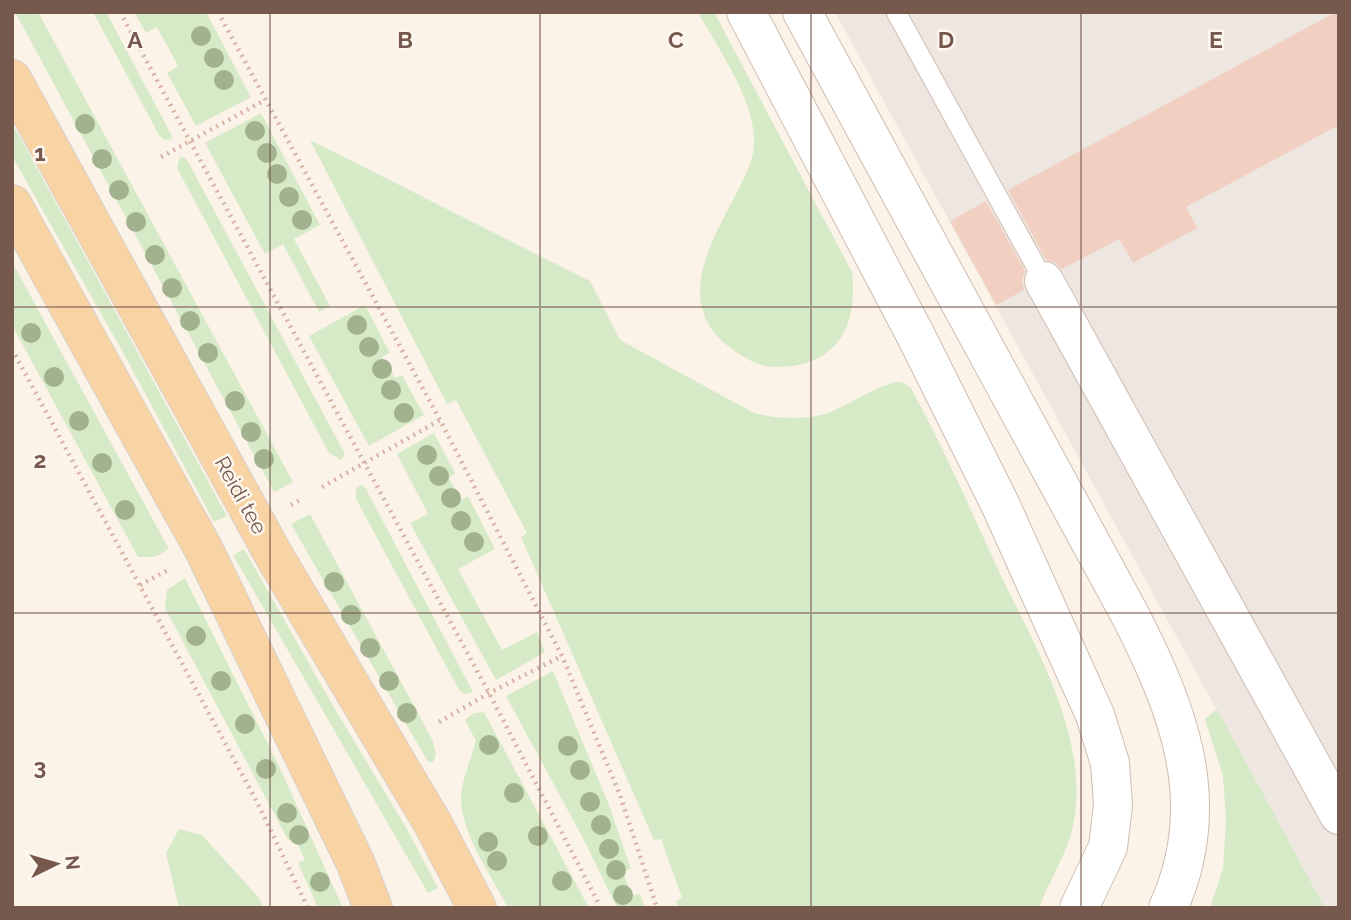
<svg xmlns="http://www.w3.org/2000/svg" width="1351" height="920" font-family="Raleway,sans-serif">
	<rect width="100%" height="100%" fill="#fcf3e8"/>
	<path fill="#ede6e1" d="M 835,12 L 1339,12 L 1339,904 L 1332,908 L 1325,908 Z"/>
	<path fill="#d7eac7" d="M 15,12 L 38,12 L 293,482 L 274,492 Z
		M 93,12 L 106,12 L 171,134 L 172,139 L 165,140 L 159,135 Z
		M 134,12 L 206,12 L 251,97 L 196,126 L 167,73 L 178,66 L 157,27 L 146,33 Z
		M 698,12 L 714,12 L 852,272 C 858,325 839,364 781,367 C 759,368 744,358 728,346 C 671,301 715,236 739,188 C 746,173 754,159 754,143 C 755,100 718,49 698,12 Z
		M 261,113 L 320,225 L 294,239 L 330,306 L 319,312 L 283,244 L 265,254 L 205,143 Z
		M 12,125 L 19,135 L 227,516 L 214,522 L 125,356 L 12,156 Z
		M 310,140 L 590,281 L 620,340 L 754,413 C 778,419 801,420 825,414 C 842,409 889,379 901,382 C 905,383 907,386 911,388 C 942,445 969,506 996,565 C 1030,637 1082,722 1076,804 C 1074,846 1053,871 1039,908 L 678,908 L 676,901 L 682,898 L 661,839 L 654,840 L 521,537 L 527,533 L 456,400 L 447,404 Z
		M 180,157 L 186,158 L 345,454 L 341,460 L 329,453 L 177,168 Z
		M 12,262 L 169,549 L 155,557 L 138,557 L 12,325 Z
		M 365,305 L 390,353 L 382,357 L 395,378 L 402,375 L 424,415 L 369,446 L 309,336 Z
		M 434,433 L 455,473 L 449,478 L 461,500 L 468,496 L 495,549 L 458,569 L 502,650 L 537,632 L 545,652 L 496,680 L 410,523 L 428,514 L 397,454 Z
		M 361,485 L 365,487 L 473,692 L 465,694 L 459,690 L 356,499 L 356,488 Z
		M 310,514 L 433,741 L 436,755 L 433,762 L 428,762 L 291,524 Z
		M 244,549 L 332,704 L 408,831 L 438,888 L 428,893 L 233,555 Z
		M 185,578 L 279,766 L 343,908 L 318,908 L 298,863 L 305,860 L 295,838 L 288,840 L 165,608 L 167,590 Z
		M 553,671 L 609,805 L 631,869 L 623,872 L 632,896 L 640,894 L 645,908 L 617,908 L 586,844 L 506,696 Z
		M 1217,709 L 1325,908 L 1210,908 L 1223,869 L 1226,822 L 1223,776 L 1205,719 Z
		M 484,712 L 589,908 L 508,908 C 491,874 455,827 462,788 C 465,772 472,756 476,741 L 465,720 L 474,713 Z
		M 179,829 L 202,835 L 260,899 L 263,908 L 179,908 L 166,853 Z"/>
	<path fill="#f1d0c1" d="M 1336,12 L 1339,12 L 1339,125 L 1186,207 L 1197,228 L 1133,263 L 1119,239 L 1062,269 L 1056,263 L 1046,260 L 1008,190 Z
		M 986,201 L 1025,271 L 1022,280 L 1024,290 L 996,305 L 950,221 Z"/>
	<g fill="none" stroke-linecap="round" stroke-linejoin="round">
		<defs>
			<path id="service" d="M 896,12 L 1044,281"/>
			<path id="tertiary" d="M 746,12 L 916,336 L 1000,504 L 1095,715 L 1110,763 L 1113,805 L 1108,847 L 1079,908
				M 802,12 L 1129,613 C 1178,708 1216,803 1168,908
				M 1044,281 L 1339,815"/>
			<path id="primary" d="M 12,79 L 276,559 L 433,824 L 477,908
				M 12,204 L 204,550 L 356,864 L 373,908"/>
		</defs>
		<use href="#service" stroke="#d0bcb1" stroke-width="21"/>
		<use href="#tertiary" stroke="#d0bcb1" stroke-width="40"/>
		<use href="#primary" stroke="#d9d0cd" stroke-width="40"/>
		<path stroke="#d6b3a3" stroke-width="4.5" stroke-dasharray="2 5" stroke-linecap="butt" d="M 120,12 L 489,693 L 601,908
			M 218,12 L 440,420 L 562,656 L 620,795 L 657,908
			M 161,157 L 265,100
			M 12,349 L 258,804 L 308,908
			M 322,487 L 440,420
			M 291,505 L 302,499
			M 140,585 L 170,569
			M 439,722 L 489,693 L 562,656"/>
		<use href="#service" stroke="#fff" stroke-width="19"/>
		<use href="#tertiary" stroke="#fff" stroke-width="38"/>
		<use href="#primary" stroke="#f8d3a3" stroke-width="38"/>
	</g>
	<g fill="#a2b18e">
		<circle cx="201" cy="36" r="10"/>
		<circle cx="214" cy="58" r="10"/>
		<circle cx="224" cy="80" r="10"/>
		<circle cx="85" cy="124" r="10"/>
		<circle cx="255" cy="131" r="10"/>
		<circle cx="267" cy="153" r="10"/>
		<circle cx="102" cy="159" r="10"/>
		<circle cx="277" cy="174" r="10"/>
		<circle cx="119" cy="190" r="10"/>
		<circle cx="289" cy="197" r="10"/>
		<circle cx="302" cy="220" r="10"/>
		<circle cx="136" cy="222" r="10"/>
		<circle cx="155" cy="255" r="10"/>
		<circle cx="172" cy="288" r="10"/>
		<circle cx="190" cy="321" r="10"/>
		<circle cx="357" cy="325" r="10"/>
		<circle cx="31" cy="333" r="10"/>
		<circle cx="369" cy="347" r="10"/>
		<circle cx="208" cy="353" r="10"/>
		<circle cx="382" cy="369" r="10"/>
		<circle cx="54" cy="377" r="10"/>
		<circle cx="391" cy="390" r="10"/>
		<circle cx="235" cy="401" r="10"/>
		<circle cx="404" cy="413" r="10"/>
		<circle cx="79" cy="421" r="10"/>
		<circle cx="251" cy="432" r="10"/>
		<circle cx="427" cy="455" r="10"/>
		<circle cx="264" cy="459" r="10"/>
		<circle cx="102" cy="463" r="10"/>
		<circle cx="439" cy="476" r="10"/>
		<circle cx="451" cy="498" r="10"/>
		<circle cx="125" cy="510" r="10"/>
		<circle cx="461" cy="521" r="10"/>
		<circle cx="474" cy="542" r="10"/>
		<circle cx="334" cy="582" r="10"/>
		<circle cx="351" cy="615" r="10"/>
		<circle cx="196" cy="636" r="10"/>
		<circle cx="370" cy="648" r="10"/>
		<circle cx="221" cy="681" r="10"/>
		<circle cx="389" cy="681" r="10"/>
		<circle cx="407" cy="713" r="10"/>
		<circle cx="245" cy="724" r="10"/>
		<circle cx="489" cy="745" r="10"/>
		<circle cx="568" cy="746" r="10"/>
		<circle cx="266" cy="769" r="10"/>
		<circle cx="580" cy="770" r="10"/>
		<circle cx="514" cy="793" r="10"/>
		<circle cx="590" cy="802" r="10"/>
		<circle cx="287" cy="813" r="10"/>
		<circle cx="601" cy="825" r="10"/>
		<circle cx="299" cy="835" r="10"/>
		<circle cx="538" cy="836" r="10"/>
		<circle cx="488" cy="842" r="10"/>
		<circle cx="609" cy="849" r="10"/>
		<circle cx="497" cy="861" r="10"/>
		<circle cx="616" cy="870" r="10"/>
		<circle cx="562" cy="881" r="10"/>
		<circle cx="320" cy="882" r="10"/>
		<circle cx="623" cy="895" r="10"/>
	</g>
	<path fill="none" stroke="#76584d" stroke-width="2" stroke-opacity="0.55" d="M 270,12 L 270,908M 540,12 L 540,908M 811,12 L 811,908M 1081,12 L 1081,908M 12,307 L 1339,307M 12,613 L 1339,613"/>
	<g text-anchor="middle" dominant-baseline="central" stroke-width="5" stroke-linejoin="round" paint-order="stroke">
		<g font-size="21" fill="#76584d" stroke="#fef7ef">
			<text transform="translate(241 495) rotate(61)">Reidi tee</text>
		</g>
	</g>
	<g font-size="23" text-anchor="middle" font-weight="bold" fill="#76584d" stroke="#fef7ef" stroke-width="5" stroke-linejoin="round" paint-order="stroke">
		<text x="135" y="48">A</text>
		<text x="405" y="48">B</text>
		<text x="676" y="48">C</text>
		<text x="946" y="48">D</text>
		<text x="1216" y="48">E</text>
		<text x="40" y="161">1</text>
		<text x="40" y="468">2</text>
		<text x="40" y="775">3</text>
	</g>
	<rect width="1351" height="920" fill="none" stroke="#76584d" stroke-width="28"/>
	<g transform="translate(56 864) rotate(85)" stroke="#fef7ef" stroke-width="5" paint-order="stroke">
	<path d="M0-5L12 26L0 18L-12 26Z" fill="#76584d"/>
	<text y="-10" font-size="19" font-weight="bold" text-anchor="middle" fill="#76584d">N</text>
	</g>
</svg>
